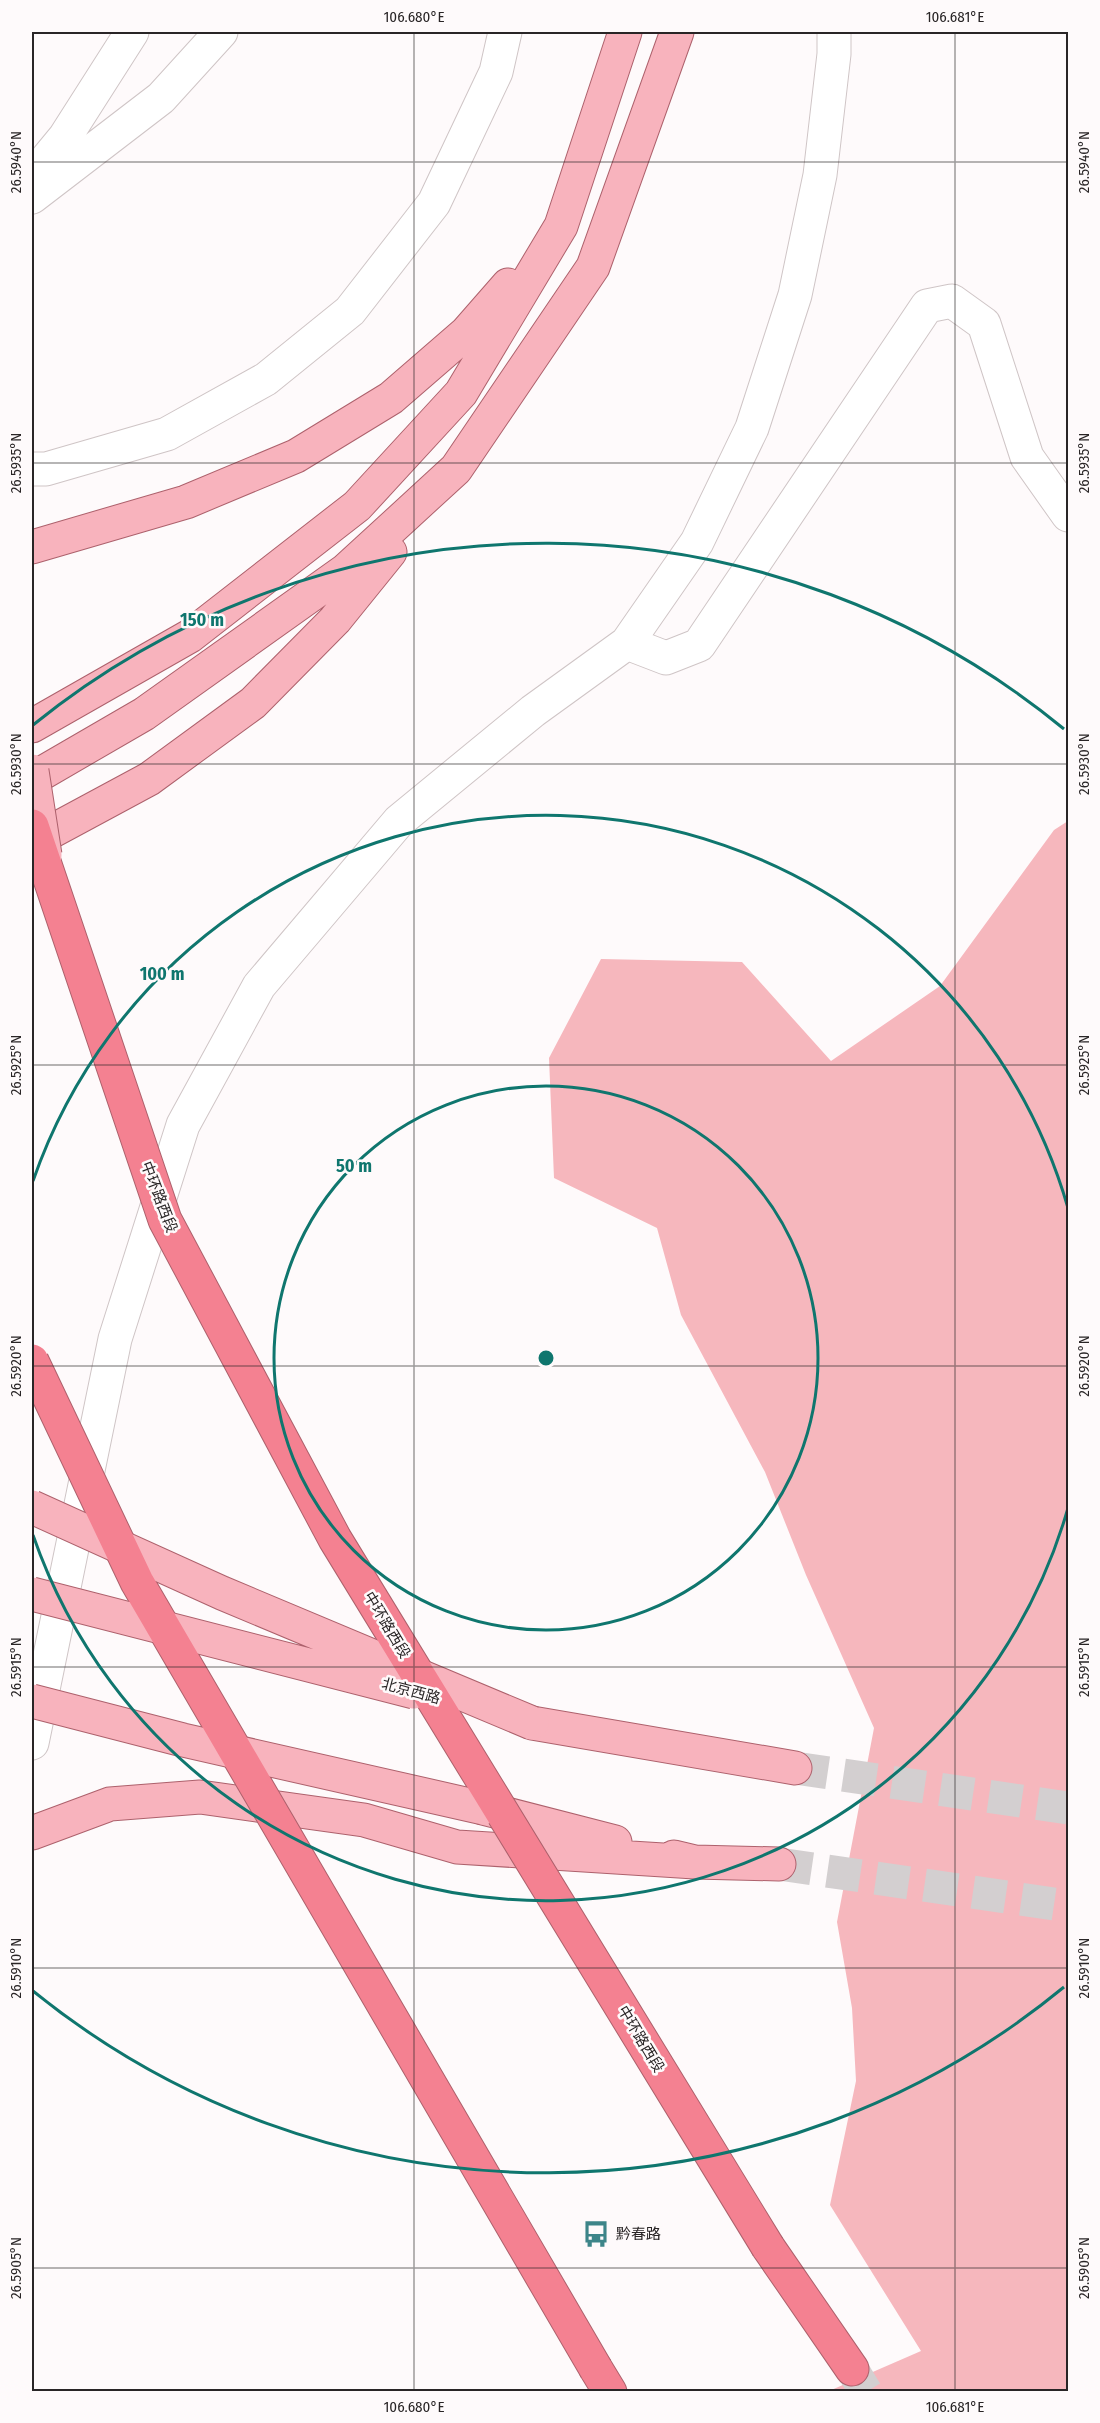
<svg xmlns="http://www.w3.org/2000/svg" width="1100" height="2423" font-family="'Fira Sans Condensed','Noto Sans SC',sans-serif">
	<rect width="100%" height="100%" fill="#fefafb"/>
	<path fill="#f6b7bd" d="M 1068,821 L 1068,2391 L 829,2391 L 921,2351 L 830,2205 L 856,2081 L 852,2008 L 837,1922 L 874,1728 L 806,1575 L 765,1472 L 681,1315 L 657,1228 L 554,1178 L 549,1058 L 601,959 L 742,962 L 831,1061 L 940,986 L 1054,830 Z"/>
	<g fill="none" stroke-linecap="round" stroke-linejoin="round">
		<path stroke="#d3cfd0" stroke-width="33" stroke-dasharray="33 16" stroke-linecap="butt" d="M 795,1768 L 1068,1808
			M 779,1864 L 1068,1906"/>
		<path stroke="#d3cfd0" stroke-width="33" stroke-dasharray="33 16" stroke-linecap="butt" d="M 852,2369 L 866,2392"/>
		<defs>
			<path id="street" d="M 627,643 L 697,542 L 752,428 L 795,295 L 820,175 L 834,54 L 834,32
				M 32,1743 L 115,1339 L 183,1125 L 259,986 L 399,821 L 533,711 L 627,643 L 666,658 L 699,645 L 927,306 L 952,301 L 984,324 L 1027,457 L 1068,515"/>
			<path id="secondary" d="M 32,177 L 65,137 L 132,32
				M 32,197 L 161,98 L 221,32
				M 32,469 L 46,469 L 167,434 L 266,379 L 350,311 L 434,203 L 496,72 L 505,32"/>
			<path id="primary" d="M 32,547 L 186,502 L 296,456 L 391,398 L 466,333 L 508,285
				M 32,726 L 190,636 L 357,506 L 461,393 L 561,226 L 625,32
				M 32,779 L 144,714 L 346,570 L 456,469 L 593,267 L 677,32
				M 32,842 L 149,779 L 253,703 L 335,620 L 390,552
				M 532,1723 L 795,1768
				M 483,1808 L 615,1842
				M 32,1833 L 110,1804 L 200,1797 L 364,1820 L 457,1847 L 695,1862
				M 674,1857 L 695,1862 L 779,1864"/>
			<path id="highway" d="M 768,2247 L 852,2369
				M 596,2369 L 610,2392"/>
		</defs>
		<use href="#street" stroke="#cfc5c6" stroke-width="35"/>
		<use href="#secondary" stroke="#cfc5c6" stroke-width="35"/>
		<use href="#primary" stroke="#ad616c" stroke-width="35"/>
		<use href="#highway" stroke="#ad616c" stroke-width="35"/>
		<use href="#street" stroke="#fff" stroke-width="33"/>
		<use href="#secondary" stroke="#fff" stroke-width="33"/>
		<use href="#primary" stroke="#f8b3bd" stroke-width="33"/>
		<use href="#highway" stroke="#f48191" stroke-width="33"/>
		<defs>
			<path id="primary-bridge" d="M 32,771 L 45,855
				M 32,1507 L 222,1593 L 532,1723
				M 32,1594 L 414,1692
				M 32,1701 L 183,1740 L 483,1808"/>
			<path id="highway-bridge" d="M 32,826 L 165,1220 L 335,1539 L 768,2247
				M 32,1361 L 137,1582 L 596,2369"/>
		</defs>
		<use href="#primary-bridge" stroke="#ad616c" stroke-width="35" stroke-linecap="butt"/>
		<use href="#highway-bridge" stroke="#ad616c" stroke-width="35" stroke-linecap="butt"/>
		<use href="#primary-bridge" stroke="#f8b3bd" stroke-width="33"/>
		<use href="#highway-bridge" stroke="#f48191" stroke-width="33"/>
	</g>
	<path fill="none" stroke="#292526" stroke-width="1.5" stroke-opacity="0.45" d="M 414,32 L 414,2392M 955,32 L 955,2392M 32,162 L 1068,162M 32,463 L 1068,463M 32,764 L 1068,764M 32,1065 L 1068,1065M 32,1366 L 1068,1366M 32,1667 L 1068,1667M 32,1968 L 1068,1968M 32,2268 L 1068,2268"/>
	<g fill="none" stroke="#0f766e" stroke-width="3">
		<circle cx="546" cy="1358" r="272"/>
		<path d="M1068 1508A543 543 0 0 1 33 1535M33 1181A543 543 0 0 1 1068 1208"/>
		<path d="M1064 1987A815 815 0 0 1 33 1991M33 725A815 815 0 0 1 1064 729"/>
	</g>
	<defs>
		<symbol id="bus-bare" viewBox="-9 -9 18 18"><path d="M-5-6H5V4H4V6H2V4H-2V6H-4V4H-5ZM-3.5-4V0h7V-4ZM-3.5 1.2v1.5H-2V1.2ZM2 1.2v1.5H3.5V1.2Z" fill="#3d8589" stroke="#fefafb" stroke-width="2.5" paint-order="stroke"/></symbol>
	</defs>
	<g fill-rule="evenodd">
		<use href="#bus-bare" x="577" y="2215" width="38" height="38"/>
	</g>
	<g text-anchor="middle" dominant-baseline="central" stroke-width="5" stroke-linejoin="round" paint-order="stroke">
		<g font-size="15" fill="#292526" stroke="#fefafb">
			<text transform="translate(159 1197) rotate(69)">中环路西段</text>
			<text transform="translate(387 1625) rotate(59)">中环路西段</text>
			<text transform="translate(411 1691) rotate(15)">北京西路</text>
			<text transform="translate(641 2039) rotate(59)">中环路西段</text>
		</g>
		<g font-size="15" fill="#292526" stroke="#fefafb" text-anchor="start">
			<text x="616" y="2234">黔春路</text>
		</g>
	</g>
	<circle cx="546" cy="1358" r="9" fill="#0f766e" stroke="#fefafb" stroke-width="3"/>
	<g font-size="18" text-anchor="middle" font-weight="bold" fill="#0f766e" stroke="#fefafb" stroke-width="5" stroke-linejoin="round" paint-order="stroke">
		<text x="202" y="626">150 m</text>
		<text x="162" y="980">100 m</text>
		<text x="354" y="1172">50 m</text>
	</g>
	<rect width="1100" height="2423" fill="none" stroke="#fefafb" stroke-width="66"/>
	<rect x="33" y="33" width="1034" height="2357" fill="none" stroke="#292526" stroke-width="2"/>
	<g font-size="15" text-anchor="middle" fill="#292526">
		<text x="414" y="22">106.680°E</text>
		<text x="955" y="22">106.681°E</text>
		<text transform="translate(16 162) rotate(-90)" y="5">26.5940°N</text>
		<text transform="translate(1084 162) rotate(-90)" y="5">26.5940°N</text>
		<text transform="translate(16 463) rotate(-90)" y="5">26.5935°N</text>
		<text transform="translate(1084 463) rotate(-90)" y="5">26.5935°N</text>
		<text transform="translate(16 764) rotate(-90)" y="5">26.5930°N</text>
		<text transform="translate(1084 764) rotate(-90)" y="5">26.5930°N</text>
		<text transform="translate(16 1065) rotate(-90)" y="5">26.5925°N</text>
		<text transform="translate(1084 1065) rotate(-90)" y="5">26.5925°N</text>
		<text transform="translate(16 1366) rotate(-90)" y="5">26.5920°N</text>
		<text transform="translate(1084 1366) rotate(-90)" y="5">26.5920°N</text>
		<text transform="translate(16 1667) rotate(-90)" y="5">26.5915°N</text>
		<text transform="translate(1084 1667) rotate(-90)" y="5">26.5915°N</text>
		<text transform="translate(16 1968) rotate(-90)" y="5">26.5910°N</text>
		<text transform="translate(1084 1968) rotate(-90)" y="5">26.5910°N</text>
		<text transform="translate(16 2268) rotate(-90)" y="5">26.5905°N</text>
		<text transform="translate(1084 2268) rotate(-90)" y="5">26.5905°N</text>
		<text x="414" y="2412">106.680°E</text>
		<text x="955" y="2412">106.681°E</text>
	</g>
</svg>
